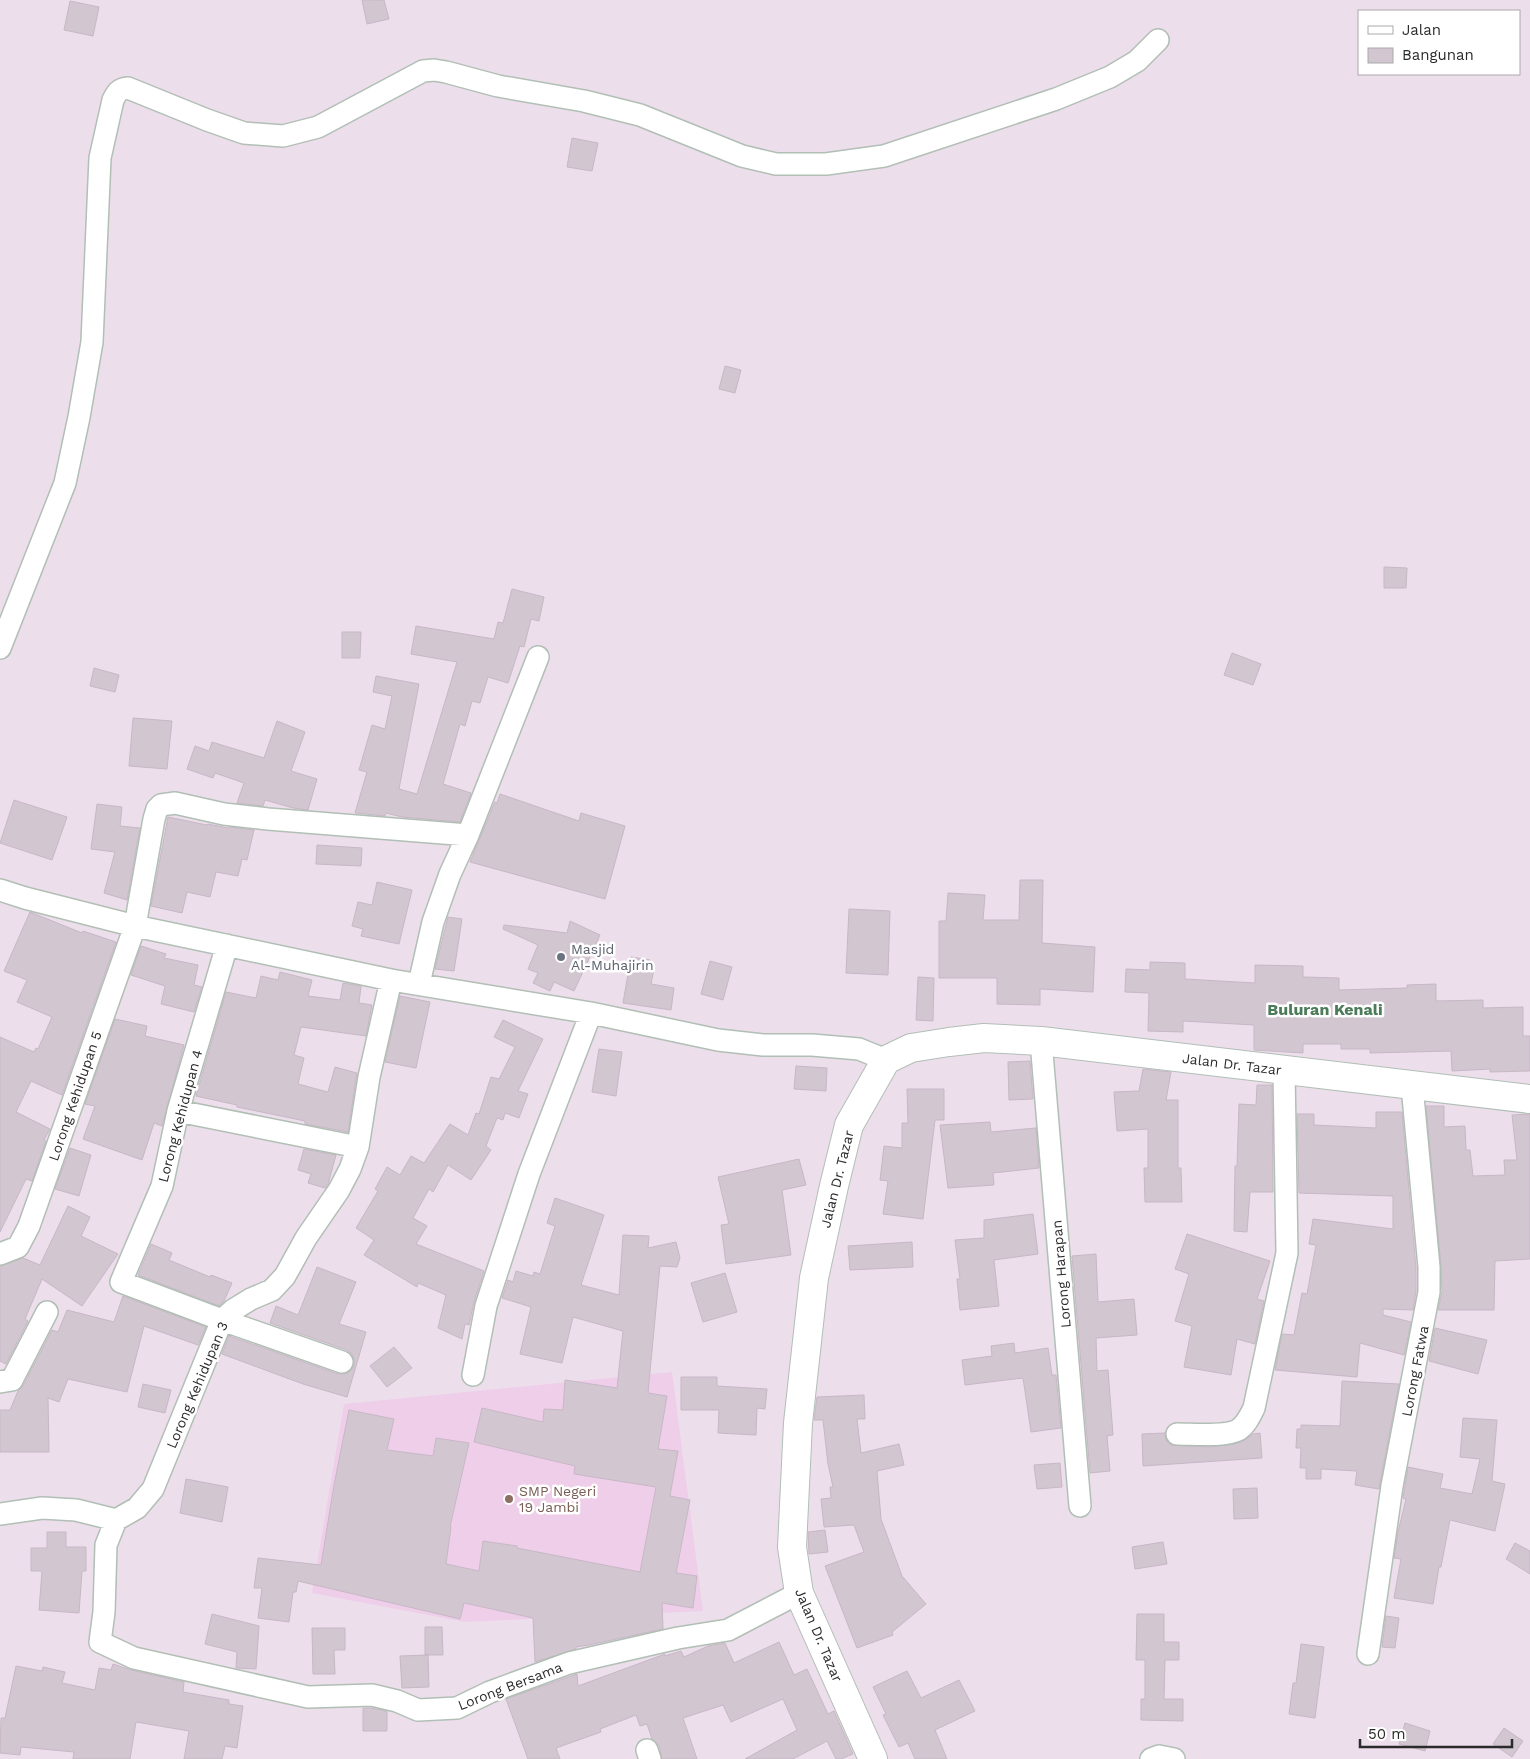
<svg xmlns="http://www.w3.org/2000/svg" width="1530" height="1759" font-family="'Work Sans',sans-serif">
	<rect width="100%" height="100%" fill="#eddeec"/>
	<path fill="#eecee9" d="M 672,1372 L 703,1611 L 465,1622 L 312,1593 L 344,1404 Z"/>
	<path fill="#d2c6d1" stroke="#c8b7c6" d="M 362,0 L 384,0 L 389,19 L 367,24 Z
		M 70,1 L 99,7 L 93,36 L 64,30 Z
		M 572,138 L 598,143 L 592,171 L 567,167 Z
		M 725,366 L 741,370 L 735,393 L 719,389 Z
		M 1384,567 L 1407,568 L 1406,588 L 1384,588 Z
		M 512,589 L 544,597 L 539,621 L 531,619 L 524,647 L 520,646 L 508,683 L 488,677 L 480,703 L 472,701 L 465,726 L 460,724 L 443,784 L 471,793 L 460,822 L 402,817 L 386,813 L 385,816 L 355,813 L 367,772 L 359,770 L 372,725 L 385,729 L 392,696 L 373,692 L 376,676 L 419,684 L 399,789 L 417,794 L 457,662 L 411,654 L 416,626 L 494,639 L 498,622 L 503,623 Z
		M 342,632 L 361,632 L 360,658 L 342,658 Z
		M 1232,653 L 1261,664 L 1253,685 L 1224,675 Z
		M 94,668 L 119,675 L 115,692 L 90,686 Z
		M 133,718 L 172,721 L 167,769 L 129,766 Z
		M 277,721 L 305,732 L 291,771 L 317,779 L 308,810 L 293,808 L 265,800 L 263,806 L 237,803 L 244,783 L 215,773 L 213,778 L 187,769 L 195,746 L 209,751 L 212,742 L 264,758 Z
		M 500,794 L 579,821 L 581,813 L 625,826 L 605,899 L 470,862 L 495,802 L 497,803 Z
		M 14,800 L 67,817 L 52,860 L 0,843 Z
		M 97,804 L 122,807 L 120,826 L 140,828 L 127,900 L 104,893 L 115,852 L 91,849 Z
		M 168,817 L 207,825 L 208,824 L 228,828 L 229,827 L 254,830 L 247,860 L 242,859 L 238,876 L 216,872 L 210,897 L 187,892 L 182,913 L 151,906 Z
		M 317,845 L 362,848 L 361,866 L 316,864 Z
		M 1020,880 L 1043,880 L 1042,943 L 1095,947 L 1093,992 L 1040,989 L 1040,1005 L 997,1004 L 997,978 L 939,978 L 939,921 L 946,921 L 948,893 L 985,895 L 983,920 L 1019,920 Z
		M 377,882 L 412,890 L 399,944 L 361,936 L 363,929 L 352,926 L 358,902 L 372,905 Z
		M 849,909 L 890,911 L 888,975 L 846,973 Z
		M 30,912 L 82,933 L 83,931 L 116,942 L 62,1095 L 31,1081 L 16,1112 L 50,1129 L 44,1140 L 46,1141 L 32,1181 L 26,1179 L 0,1232 L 0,1037 L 34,1052 L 36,1048 L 38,1049 L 52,1017 L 17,1002 L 27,980 L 4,971 Z
		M 448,917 L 462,919 L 454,971 L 435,969 Z
		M 570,921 L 600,935 L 574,991 L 554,982 L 550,991 L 533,983 L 538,973 L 528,969 L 538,945 L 503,929 L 504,925 L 567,933 Z
		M 141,946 L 166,954 L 164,958 L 198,965 L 194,985 L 202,987 L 194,1012 L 161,1004 L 165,986 L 131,975 Z
		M 631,957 L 650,960 L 648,968 L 654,969 L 651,984 L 674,988 L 671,1010 L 623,1003 Z
		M 710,961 L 732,967 L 723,1000 L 701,994 Z
		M 1150,962 L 1185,963 L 1185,979 L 1255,983 L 1255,965 L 1303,966 L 1303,977 L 1339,978 L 1339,990 L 1407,988 L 1407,985 L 1436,984 L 1436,1001 L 1483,1000 L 1483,1008 L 1523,1007 L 1523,1036 L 1530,1036 L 1530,1071 L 1490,1072 L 1490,1069 L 1452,1071 L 1451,1051 L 1370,1053 L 1370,1049 L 1341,1049 L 1341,1044 L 1303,1044 L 1303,1053 L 1254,1050 L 1254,1025 L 1183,1021 L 1183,1032 L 1148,1031 L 1149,993 L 1125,992 L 1126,969 L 1150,970 Z
		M 280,972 L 312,980 L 308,996 L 340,1000 L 343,983 L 361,986 L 359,1003 L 372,1005 L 366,1036 L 301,1027 L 294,1055 L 304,1058 L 298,1084 L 328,1092 L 335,1067 L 357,1073 L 348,1132 L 305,1124 L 305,1121 L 237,1107 L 237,1105 L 196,1096 L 226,992 L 256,998 L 261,976 L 278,980 Z
		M 918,977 L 934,978 L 933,1021 L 916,1020 Z
		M 400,996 L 430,1002 L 416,1068 L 385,1062 Z
		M 115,1019 L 147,1026 L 145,1036 L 184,1045 L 162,1126 L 154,1123 L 142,1160 L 83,1139 L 95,1106 L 85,1104 Z
		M 503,1020 L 543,1039 L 518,1091 L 528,1094 L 519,1118 L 505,1113 L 503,1120 L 497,1118 L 486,1146 L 491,1150 L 471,1180 L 448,1165 L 433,1192 L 429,1189 L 413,1218 L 427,1226 L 416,1244 L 484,1271 L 474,1302 L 469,1325 L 465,1324 L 462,1339 L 438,1328 L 446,1295 L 418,1283 L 417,1287 L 364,1255 L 374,1240 L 356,1228 L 378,1191 L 375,1189 L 387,1167 L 400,1175 L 411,1156 L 424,1163 L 450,1124 L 468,1135 L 476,1113 L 479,1114 L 491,1077 L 499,1079 L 515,1047 L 494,1037 Z
		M 599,1049 L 622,1052 L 616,1096 L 592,1092 Z
		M 1030,1061 L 1033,1099 L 1009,1100 L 1008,1062 Z
		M 796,1066 L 827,1068 L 826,1091 L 794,1089 Z
		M 1143,1069 L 1171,1072 L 1166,1100 L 1178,1100 L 1178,1168 L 1181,1168 L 1182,1202 L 1145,1202 L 1144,1168 L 1148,1168 L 1148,1129 L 1117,1131 L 1114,1092 L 1139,1091 Z
		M 1257,1085 L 1272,1085 L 1273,1192 L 1250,1192 L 1247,1232 L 1234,1231 L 1235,1166 L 1237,1166 L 1239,1104 L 1256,1105 Z
		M 907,1089 L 944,1089 L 944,1120 L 935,1120 L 923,1219 L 883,1214 L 888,1181 L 880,1180 L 884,1146 L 902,1148 L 902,1123 L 908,1123 Z
		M 1426,1106 L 1444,1106 L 1444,1127 L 1465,1126 L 1466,1150 L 1470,1150 L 1473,1176 L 1505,1175 L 1504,1160 L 1517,1160 L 1512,1115 L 1530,1114 L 1530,1259 L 1495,1261 L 1494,1310 L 1438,1310 L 1442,1292 L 1441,1266 Z
		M 1376,1112 L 1402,1112 L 1416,1268 L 1416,1291 L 1413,1310 L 1383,1309 L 1383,1315 L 1411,1322 L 1404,1355 L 1360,1343 L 1357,1377 L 1275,1370 L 1282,1334 L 1294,1335 L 1302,1293 L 1307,1294 L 1316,1245 L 1309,1244 L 1313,1219 L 1393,1229 L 1393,1196 L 1299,1193 L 1297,1114 L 1314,1114 L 1314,1125 L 1376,1128 Z
		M 990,1122 L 991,1132 L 1036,1128 L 1039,1168 L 993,1173 L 994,1185 L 948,1188 L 940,1125 Z
		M 70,1148 L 91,1155 L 79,1196 L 55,1189 Z
		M 304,1149 L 336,1155 L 328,1184 L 325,1188 L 308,1183 L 311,1174 L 298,1170 Z
		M 799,1159 L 806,1185 L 782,1190 L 791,1255 L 726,1264 L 721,1225 L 729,1224 L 718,1177 Z
		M 555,1198 L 604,1215 L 581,1285 L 619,1295 L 623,1235 L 649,1236 L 648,1248 L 676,1242 L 680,1258 L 677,1267 L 660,1266 L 648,1393 L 667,1396 L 658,1449 L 678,1451 L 670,1496 L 690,1500 L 676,1573 L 697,1576 L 693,1608 L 662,1603 L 663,1629 L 589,1645 L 576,1647 L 576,1649 L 535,1662 L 533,1618 L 464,1603 L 460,1619 L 298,1581 L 296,1592 L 293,1592 L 289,1622 L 258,1618 L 262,1588 L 254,1588 L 258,1558 L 321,1565 L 334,1485 L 349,1410 L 394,1419 L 387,1450 L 433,1456 L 436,1438 L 469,1443 L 450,1527 L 451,1527 L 446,1564 L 479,1571 L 483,1541 L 517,1546 L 517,1548 L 640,1572 L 656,1487 L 574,1474 L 575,1466 L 474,1442 L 482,1408 L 543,1422 L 544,1409 L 563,1410 L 565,1380 L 617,1388 L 623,1331 L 573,1317 L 562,1363 L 520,1354 L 531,1307 L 502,1298 L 508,1280 L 513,1282 L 516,1271 L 533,1276 L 534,1272 L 540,1274 L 555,1226 L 547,1223 Z
		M 68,1206 L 90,1217 L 81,1236 L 118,1254 L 82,1306 L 42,1279 L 25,1319 L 28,1321 L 6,1364 L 0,1361 L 0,1266 L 23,1258 L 40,1265 Z
		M 1033,1214 L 1038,1254 L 994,1260 L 999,1306 L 960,1310 L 957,1279 L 960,1279 L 955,1240 L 984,1238 L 984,1220 Z
		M 1187,1234 L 1270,1261 L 1257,1299 L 1264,1301 L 1255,1344 L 1237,1339 L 1231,1375 L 1184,1367 L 1192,1326 L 1175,1321 L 1189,1274 L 1175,1269 Z
		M 912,1242 L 913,1267 L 850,1270 L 848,1246 Z
		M 151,1244 L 172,1253 L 169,1260 L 210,1277 L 211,1275 L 232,1283 L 224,1301 L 219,1306 L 138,1275 Z
		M 1096,1254 L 1098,1302 L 1134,1299 L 1137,1335 L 1096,1338 L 1097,1371 L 1108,1370 L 1113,1435 L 1107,1436 L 1110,1471 L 1090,1473 L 1072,1256 Z
		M 317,1267 L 356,1282 L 339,1324 L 366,1332 L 347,1397 L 303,1384 L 222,1354 L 229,1336 L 338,1374 L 345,1374 L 350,1371 L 354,1366 L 354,1360 L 352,1354 L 347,1350 L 270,1323 L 276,1306 L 298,1315 Z
		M 725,1273 L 737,1312 L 703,1322 L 691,1283 Z
		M 123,1296 L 206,1327 L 198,1345 L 144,1326 L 127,1392 L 68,1379 L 59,1402 L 48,1398 L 49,1452 L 0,1452 L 0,1410 L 10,1410 L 18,1391 L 23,1386 L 52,1330 L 58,1332 L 67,1310 L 114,1322 Z
		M 1435,1328 L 1487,1340 L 1478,1374 L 1429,1361 Z
		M 1014,1343 L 1015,1353 L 1048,1348 L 1052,1375 L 1056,1375 L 1061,1428 L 1031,1432 L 1023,1378 L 965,1385 L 962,1360 L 992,1356 L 991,1346 Z
		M 394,1347 L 412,1368 L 387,1387 L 370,1366 Z
		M 681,1377 L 717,1377 L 717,1386 L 767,1389 L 765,1409 L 757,1408 L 756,1435 L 718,1433 L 719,1410 L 681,1410 Z
		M 1342,1381 L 1399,1384 L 1379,1489 L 1355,1485 L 1357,1471 L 1321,1469 L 1321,1479 L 1306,1479 L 1306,1468 L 1300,1468 L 1301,1448 L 1296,1448 L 1297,1429 L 1301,1429 L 1301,1425 L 1340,1426 Z
		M 143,1384 L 171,1390 L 165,1413 L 138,1407 Z
		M 864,1395 L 865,1419 L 857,1419 L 861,1453 L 899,1444 L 904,1465 L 877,1471 L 881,1519 L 902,1576 L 926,1604 L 892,1632 L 893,1635 L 857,1648 L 825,1566 L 864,1552 L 854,1525 L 824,1527 L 821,1499 L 831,1498 L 830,1487 L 833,1487 L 828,1464 L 823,1420 L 814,1420 L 817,1397 Z
		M 1463,1418 L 1497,1420 L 1492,1481 L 1505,1484 L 1495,1531 L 1450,1520 L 1441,1567 L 1439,1567 L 1433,1604 L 1394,1598 L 1401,1559 L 1394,1558 L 1398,1532 L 1406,1499 L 1403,1498 L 1408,1467 L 1443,1474 L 1440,1488 L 1472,1494 L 1480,1459 L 1460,1457 Z
		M 1165,1433 L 1166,1440 L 1171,1445 L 1209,1447 L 1235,1444 L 1245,1440 L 1253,1434 L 1260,1433 L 1262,1458 L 1143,1466 L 1142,1434 Z
		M 1060,1463 L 1062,1487 L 1037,1489 L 1034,1465 Z
		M 186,1479 L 228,1487 L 222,1522 L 180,1513 Z
		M 1257,1488 L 1258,1518 L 1234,1519 L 1233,1489 Z
		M 825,1530 L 828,1552 L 809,1554 L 808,1532 Z
		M 47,1532 L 66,1532 L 66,1547 L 86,1547 L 86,1571 L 82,1571 L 79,1613 L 39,1610 L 42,1571 L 31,1571 L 31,1548 L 47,1548 Z
		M 1163,1542 L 1167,1564 L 1135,1569 L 1132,1547 Z
		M 1515,1543 L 1530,1551 L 1530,1574 L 1506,1559 Z
		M 212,1614 L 259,1626 L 256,1669 L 236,1668 L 237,1652 L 205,1644 Z
		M 1137,1614 L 1164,1614 L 1164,1642 L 1179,1642 L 1179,1660 L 1165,1660 L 1164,1699 L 1183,1699 L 1183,1721 L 1141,1720 L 1141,1699 L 1145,1699 L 1145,1660 L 1136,1660 Z
		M 1386,1616 L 1399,1618 L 1395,1648 L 1382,1647 Z
		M 425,1627 L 442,1627 L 443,1655 L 425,1655 Z
		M 312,1628 L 345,1628 L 345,1650 L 334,1650 L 335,1674 L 313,1674 Z
		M 779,1642 L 794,1675 L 807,1669 L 828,1714 L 834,1711 L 853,1754 L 841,1759 L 836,1759 L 827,1741 L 793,1759 L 745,1759 L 797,1730 L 783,1699 L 731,1722 L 723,1705 L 683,1718 L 697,1759 L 662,1759 L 659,1746 L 652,1739 L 647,1724 L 640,1726 L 636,1715 L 600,1729 L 601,1732 L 556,1748 L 560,1759 L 528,1759 L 506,1699 L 577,1674 L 578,1686 L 665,1654 L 665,1656 L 681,1651 L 684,1657 L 708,1646 L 725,1643 L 734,1663 Z
		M 1301,1644 L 1324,1647 L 1315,1718 L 1289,1714 L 1293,1683 L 1296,1683 Z
		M 428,1655 L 429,1687 L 402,1688 L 400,1656 Z
		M 113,1664 L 131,1670 L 184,1682 L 183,1692 L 229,1700 L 229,1704 L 243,1706 L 237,1748 L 225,1746 L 222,1759 L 184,1759 L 189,1731 L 136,1722 L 130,1759 L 73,1759 L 74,1752 L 21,1747 L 20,1755 L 0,1753 L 1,1718 L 5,1718 L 16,1666 L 42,1671 L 43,1667 L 65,1672 L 62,1683 L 95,1690 L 99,1668 L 111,1670 Z
		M 907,1671 L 921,1698 L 959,1680 L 975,1711 L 935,1730 L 947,1759 L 915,1759 L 908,1743 L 899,1747 L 883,1715 L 886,1714 L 873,1687 Z
		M 363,1708 L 371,1708 L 387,1711 L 387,1731 L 363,1731 Z
		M 1405,1723 L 1430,1731 L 1425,1751 L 1399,1744 Z
		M 1504,1728 L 1523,1741 L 1512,1757 L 1493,1744 Z"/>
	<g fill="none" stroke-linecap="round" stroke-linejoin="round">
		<defs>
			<path id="minor" d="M 0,648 L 65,483 L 79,417 L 92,342 L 100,158 L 113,100 C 117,92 119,89 128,88 L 207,120 L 244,133 L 283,136 L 318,127 L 423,71 L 434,70 L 446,72 L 498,86 L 584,101 L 640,115 L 742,156 L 776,164 L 826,164 L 884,156 L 1056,99 L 1110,77 L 1137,61 L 1158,40
				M 0,890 L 25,898 L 135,926 L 391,980 L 591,1013 L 718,1040 L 763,1045 L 812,1045 L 859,1049 L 886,1060
				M 227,945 L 178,1111 L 162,1186 L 121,1282 L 222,1320 L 342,1362
				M 391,980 L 369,1077 L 358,1147 L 350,1169 L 339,1190 L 306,1238 L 285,1276 L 272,1290 L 251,1299 L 233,1310 L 222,1320 L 153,1489 L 137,1508 L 116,1520 L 106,1545 L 104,1612 L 100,1642 L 134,1658 L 308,1697 L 372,1695 L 397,1701 L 418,1710 L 457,1708 L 490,1692 L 569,1663 L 678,1638 L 728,1630 L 799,1593
				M 419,984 L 433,922 L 450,874 L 468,835 L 538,657
				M 1041,1041 L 1080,1506
				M 178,1111 L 358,1147
				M 0,1254 L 18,1247 L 29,1226 L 135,926 L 154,819 L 157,809 L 161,805 L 175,803 L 224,814 L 268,819 L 468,835
				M 473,1375 L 486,1306 L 529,1174 L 591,1013
				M 0,1382 L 12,1380 L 15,1374 L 47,1312
				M 1177,1434 C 1193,1434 1225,1437 1238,1430 C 1246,1425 1250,1416 1254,1408 L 1287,1253 L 1284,1071
				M 0,1514 L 42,1508 L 76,1510 L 116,1520
				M 1368,1654 L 1392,1486 L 1429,1292 L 1429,1267 L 1412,1086
				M 647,1750 L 650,1759
				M 1151,1759 L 1159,1756 L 1174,1759"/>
			<path id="tertiary" d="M 873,1759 L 799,1593 L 792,1547 L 798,1423 L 814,1278 L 834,1186 L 849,1125 L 886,1060 L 911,1048 L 949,1042 L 984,1038 L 1041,1041 L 1530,1099"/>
		</defs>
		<use href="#minor" stroke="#b1bfb5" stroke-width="24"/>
		<use href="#tertiary" stroke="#b1bfb5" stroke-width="30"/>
		<use href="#minor" stroke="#fff" stroke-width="21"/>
		<use href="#tertiary" stroke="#fff" stroke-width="28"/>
	</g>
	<circle fill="#6b7280" stroke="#fff" stroke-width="2" cx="561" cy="957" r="5"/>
	<circle fill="#8d6e63" stroke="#fff" stroke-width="2" cx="509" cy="1499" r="5"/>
	<g text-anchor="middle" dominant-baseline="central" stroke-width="5" stroke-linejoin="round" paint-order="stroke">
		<g font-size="14" fill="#5b616d" stroke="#fff" text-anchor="start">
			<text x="571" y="949">Masjid<tspan x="571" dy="16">Al-Muhajirin</tspan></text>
		</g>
		<g font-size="14" fill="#2b2b2b" stroke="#fff">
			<text transform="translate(1232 1064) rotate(7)">Jalan Dr. Tazar</text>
			<text transform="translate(75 1096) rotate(-71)">Lorong Kehidupan 5</text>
			<text transform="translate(180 1116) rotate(-75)">Lorong Kehidupan 4</text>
			<text transform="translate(837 1179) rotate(-76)">Jalan Dr. Tazar</text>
			<text transform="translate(1061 1274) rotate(-95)">Lorong Harapan</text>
			<text transform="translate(1415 1371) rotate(-79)">Lorong Fatwa</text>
			<text transform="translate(197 1385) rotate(-67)">Lorong Kehidupan 3</text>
			<text transform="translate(819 1635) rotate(67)">Jalan Dr. Tazar</text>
			<text transform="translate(510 1686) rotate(-21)">Lorong Bersama</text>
		</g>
		<g font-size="14" fill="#785e54" stroke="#fff" text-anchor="start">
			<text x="519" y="1491">SMP Negeri<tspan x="519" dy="16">19 Jambi</tspan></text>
		</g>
		<g font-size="16" font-weight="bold" fill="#4c7b5a" stroke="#fff">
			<text x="1325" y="1009">Buluran Kenali</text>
		</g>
	</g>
	<rect x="1358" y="10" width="162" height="65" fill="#ffffff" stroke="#aaaaaa"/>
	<rect x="1368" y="26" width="25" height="8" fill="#ffffff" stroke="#aaaaaa"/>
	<text x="1402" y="35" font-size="15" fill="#2b2b2b">Jalan</text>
	<rect x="1368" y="48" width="25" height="15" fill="#d2c6d1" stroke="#aaaaaa"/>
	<text x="1402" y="60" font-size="15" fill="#2b2b2b">Bangunan</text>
	<path d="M1360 1739v8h152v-8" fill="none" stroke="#2b2b2b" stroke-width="2.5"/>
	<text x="1368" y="1739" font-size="15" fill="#2b2b2b" stroke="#ffffff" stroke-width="4" paint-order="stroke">50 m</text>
</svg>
